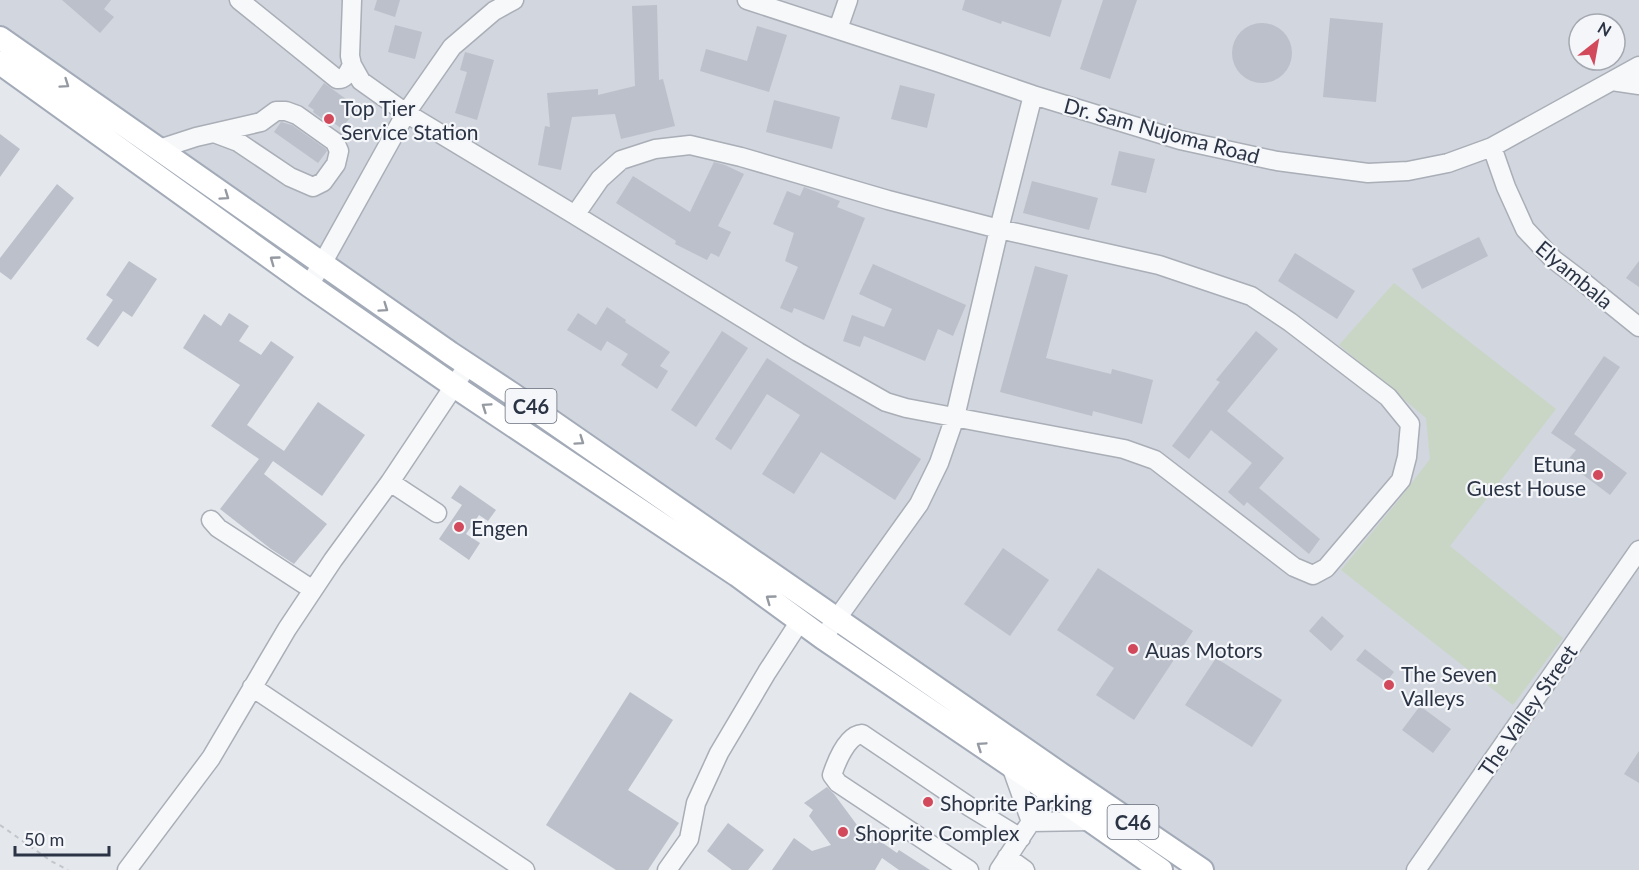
<svg xmlns="http://www.w3.org/2000/svg" width="1639" height="870" font-family="Lato,sans-serif">
	<rect width="100%" height="100%" fill="#e4e7ec"/>
	<path fill="#d2d6de" fill-rule="evenodd" d="M 0,0 L 1639,0 L 1639,870 L 1200,870 L 0,38 ZM 1579,24 L 1615,24 L 1615,60 L 1579,60 Z"/>
	<path fill="#c9d6c5" d="M 1394,283 L 1556,409 L 1450,546 L 1563,638 L 1513,705 L 1341,570 L 1398,501 L 1430,459 L 1426,418 L 1339,345 Z"/>
	<path fill="#bbc0ca" d="M 62,0 L 111,0 L 104,9 L 114,17 L 100,33 Z
		M 377,0 L 400,0 L 395,17 L 374,10 Z
		M 965,0 L 1062,0 L 1050,37 L 1002,21 L 1001,24 L 962,10 Z
		M 1103,0 L 1137,0 L 1110,79 L 1080,69 Z
		M 657,5 L 659,80 L 663,79 L 675,126 L 621,139 L 615,114 L 572,117 L 561,170 L 538,165 L 545,126 L 550,127 L 547,93 L 598,89 L 598,95 L 635,86 L 632,6 Z
		M 1330,18 L 1383,23 L 1376,102 L 1323,97 Z
		M1232 53a30 30 0 1 1 60 0a30 30 0 1 1-60 0Z
		M 395,25 L 422,32 L 415,59 L 388,52 Z
		M 757,26 L 787,35 L 769,92 L 700,71 L 706,49 L 747,61 Z
		M 465,52 L 494,60 L 477,120 L 455,113 L 467,72 L 460,70 Z
		M 324,83 L 357,107 L 342,129 L 331,121 L 329,124 L 313,112 L 314,110 L 308,106 Z
		M 900,85 L 935,94 L 927,128 L 891,119 Z
		M 774,100 L 840,117 L 832,149 L 766,132 Z
		M 281,122 L 292,125 L 326,149 L 327,151 L 318,163 L 274,132 Z
		M 0,134 L 20,149 L 0,177 Z
		M 1119,151 L 1155,159 L 1146,193 L 1111,185 Z
		M 714,162 L 725,165 L 744,174 L 718,226 L 731,232 L 719,257 L 711,253 L 707,260 L 675,244 L 676,241 L 616,203 L 633,176 L 690,212 Z
		M 1032,181 L 1098,198 L 1089,230 L 1023,213 Z
		M 57,184 L 74,198 L 11,280 L 0,272 L 0,258 Z
		M 804,187 L 840,201 L 837,207 L 865,218 L 824,320 L 794,308 L 792,313 L 780,308 L 798,267 L 785,261 L 794,233 L 773,224 L 787,191 L 800,196 Z
		M 1479,237 L 1488,256 L 1422,289 L 1412,269 Z
		M 1295,253 L 1355,291 L 1337,319 L 1278,281 Z
		M 129,261 L 157,279 L 132,317 L 123,311 L 98,347 L 86,339 L 113,300 L 106,295 Z
		M 1639,261 L 1639,287 L 1626,278 Z
		M 873,264 L 966,305 L 953,336 L 938,329 L 925,361 L 864,336 L 860,347 L 843,341 L 852,315 L 884,327 L 892,309 L 859,294 Z
		M 1035,266 L 1068,275 L 1046,358 L 1111,374 L 1112,369 L 1153,380 L 1142,424 L 1093,411 L 1092,416 L 1000,392 Z
		M 607,307 L 626,320 L 625,322 L 670,352 L 660,366 L 668,371 L 657,389 L 621,365 L 628,354 L 607,341 L 601,351 L 567,330 L 578,313 L 596,325 Z
		M 229,313 L 249,326 L 239,341 L 261,355 L 271,341 L 294,357 L 247,425 L 284,451 L 318,402 L 365,435 L 322,496 L 273,461 L 264,474 L 327,524 L 294,564 L 271,549 L 220,509 L 259,459 L 211,426 L 240,385 L 183,348 L 204,314 L 221,326 Z
		M 722,331 L 748,348 L 696,427 L 671,410 Z
		M 1256,331 L 1278,349 L 1227,411 L 1284,458 L 1259,488 L 1320,539 L 1309,554 L 1247,502 L 1244,506 L 1228,492 L 1252,463 L 1211,430 L 1189,459 L 1172,446 L 1220,382 L 1216,380 Z
		M 1604,356 L 1620,367 L 1574,434 L 1627,473 L 1610,495 L 1566,462 L 1576,450 L 1551,433 Z
		M 767,358 L 921,459 L 895,500 L 821,452 L 794,494 L 762,474 L 800,415 L 767,394 L 731,450 L 715,439 Z
		M 460,485 L 496,510 L 488,521 L 479,515 L 466,534 L 480,543 L 469,560 L 439,539 L 462,505 L 451,498 Z
		M 1003,548 L 1049,580 L 1010,636 L 964,604 Z
		M 1098,568 L 1193,631 L 1134,720 L 1096,695 L 1114,668 L 1057,630 Z
		M 1322,616 L 1344,636 L 1331,651 L 1309,631 Z
		M 1365,649 L 1394,672 L 1386,682 L 1356,660 Z
		M 1216,658 L 1282,700 L 1252,747 L 1185,705 Z
		M 630,692 L 673,720 L 628,790 L 679,823 L 648,870 L 616,870 L 546,825 Z
		M 1420,706 L 1451,729 L 1433,753 L 1402,730 Z
		M 1639,751 L 1639,783 L 1624,774 Z
		M 827,787 L 834,794 L 857,825 L 897,853 L 899,850 L 930,870 L 899,870 L 882,858 L 875,870 L 772,870 L 794,838 L 812,851 L 831,845 L 809,816 L 813,810 L 804,803 Z
		M 728,823 L 764,850 L 748,870 L 732,870 L 707,851 Z"/>
	<g fill="none" stroke-linecap="round" stroke-linejoin="round">
		<defs>
			<path id="minor" d="M 239,0 L 337,79 C 346,80 348,72 352,65
				M 352,0 L 350,56 L 352,65 L 361,81 L 406,113 L 575,215 L 600,179 L 621,160 L 655,149 L 690,145 L 741,157 L 888,200 L 999,229 L 1159,265 L 1251,296 L 1290,322 L 1388,397 L 1410,424 L 1407,457 L 1401,480 L 1326,568 L 1313,575 L 1294,567 L 1155,460 L 1124,449 L 906,408 L 886,402 L 798,352 L 575,215
				M 747,0 L 940,63 L 1033,95 L 1180,140 L 1277,161 L 1368,173 L 1408,171 L 1448,163 L 1492,147 L 1639,66
				M 838,29 L 848,0
				M 1612,81 L 1639,85
				M 1492,147 L 1506,187 L 1525,229 L 1553,259 L 1582,281 L 1639,327
				M 159,149 L 196,137 L 261,122 L 276,111 L 286,111 L 297,115 L 335,142 L 339,151 L 336,164 L 323,182 L 313,187 L 290,177 L 238,142 L 214,133
				M 309,285 L 322,264 L 406,113 L 452,47 L 494,11 L 514,0
				M 390,482 L 437,513
				M 211,520 L 218,528 L 313,590
				M 823,638 L 919,504 L 939,463 L 955,417 L 999,229 L 1033,95
				M 252,687 L 525,870
				M 1011,766 L 1031,822 L 1090,821 L 1093,816
				M 1007,857 L 1025,870
				M 127,870 L 211,758 L 287,629 L 333,560 L 390,482 L 468,365
				M 667,870 L 689,839 L 696,803 L 719,753 L 767,672 L 800,621
				M 969,870 L 838,783 L 832,775 C 836,763 847,735 862,734 L 970,807 L 1021,838
				M 999,870 L 1058,781
				M 1416,870 L 1639,550"/>
			<path id="major" d="M 0,38 L 450,353 L 512,394 L 1062,775 L 1202,870
				M 0,63 L 310,286 L 454,386 L 737,575 L 823,638 L 1044,788 L 1161,870"/>
		</defs>
		<use href="#minor" stroke="#a9aeb7" stroke-width="21"/>
		<use href="#major" stroke="#a3abb8" stroke-width="26"/>
		<path stroke="#c2c5cb" stroke-width="2" stroke-dasharray="4.5 4.5" stroke-linecap="butt" d="M 0,825 L 51,861 L 68,870"/>
		<use href="#minor" stroke="#f7f8fa" stroke-width="18"/>
		<use href="#major" stroke="#fff" stroke-width="22"/>
	</g>
	<defs><path id="oneway-chevron" d="M-2-3.5L2.5 0L-2 3.5" fill="none" stroke-width="1.6" stroke-linecap="round" stroke-linejoin="round" transform="scale(1.5)"/></defs>
	<g stroke="#959aa2">
		<use href="#oneway-chevron" transform="translate(65 84) rotate(35)"/>
		<use href="#oneway-chevron" transform="translate(225 196) rotate(35)"/>
		<use href="#oneway-chevron" transform="translate(274 260) rotate(-144)"/>
		<use href="#oneway-chevron" transform="translate(384 308) rotate(35)"/>
		<use href="#oneway-chevron" transform="translate(486 407) rotate(-146)"/>
		<use href="#oneway-chevron" transform="translate(580 441) rotate(35)"/>
		<use href="#oneway-chevron" transform="translate(770 599) rotate(-144)"/>
		<use href="#oneway-chevron" transform="translate(981 746) rotate(-146)"/>
	</g>
	<g fill="#d1495b" stroke="#f4f6f9" stroke-width="2">
		<circle cx="329" cy="119" r="6"/>
		<circle cx="1598" cy="475" r="6"/>
		<circle cx="459" cy="527" r="6"/>
		<circle cx="1133" cy="649" r="6"/>
		<circle cx="1389" cy="685" r="6"/>
		<circle cx="928" cy="802" r="6"/>
		<circle cx="843" cy="832" r="6"/>
	</g>
	<g text-anchor="middle" dominant-baseline="central" stroke-width="4.5" stroke-linejoin="round" paint-order="stroke">
		<g fill="#f4f6f9" stroke="#676e7b" stroke-width="1.5">
			<rect x="505.5" y="389" width="51" height="34" rx="4.5"/>
			<rect x="1107.5" y="805" width="51" height="34" rx="4.5"/>
		</g>
		<g font-size="20" font-weight="bold" fill="#2b3445">
			<text x="531" y="406">C46</text>
			<text x="1133" y="822">C46</text>
		</g>
		<g font-size="21" fill="#2b3445" stroke="#f4f6f9" text-anchor="start">
			<text x="341" y="107">Top Tier<tspan x="341" dy="24">Service Station</tspan></text>
			<text x="1586" y="463" text-anchor="end">Etuna<tspan x="1586" dy="24">Guest House</tspan></text>
			<text x="471" y="527">Engen</text>
			<text x="1145" y="649">Auas Motors</text>
			<text x="1401" y="673">The Seven<tspan x="1401" dy="24">Valleys</tspan></text>
			<text x="940" y="802">Shoprite Parking</text>
			<text x="855" y="832">Shoprite Complex</text>
		</g>
		<g font-size="21" fill="#2b3445" stroke="#f4f6f9">
			<text transform="translate(1162 130) rotate(15)">Dr. Sam Nujoma Road</text>
			<text transform="translate(1575 274) rotate(40)">Elyambala</text>
			<text transform="translate(1527 710) rotate(-55)">The Valley Street</text>
		</g>
	</g>
	<g transform="translate(1597 42) rotate(31)"><circle r="28" fill="#f4f6f9" stroke="#a4a8b1" stroke-width="1.5"/>
	<path d="M0-4.5L10 22L0 15L-10 22Z" fill="#d1495b"/>
	<text y="-9" font-size="16" font-weight="bold" text-anchor="middle" fill="#2b3445">N</text>
	</g>
	<path d="M15 846v9h94v-9" fill="none" stroke="#2b3445" stroke-width="3"/>
	<text x="24" y="846" font-size="18" fill="#2b3445" stroke="#f4f6f9" stroke-width="4.5" paint-order="stroke">50 m</text>
</svg>
